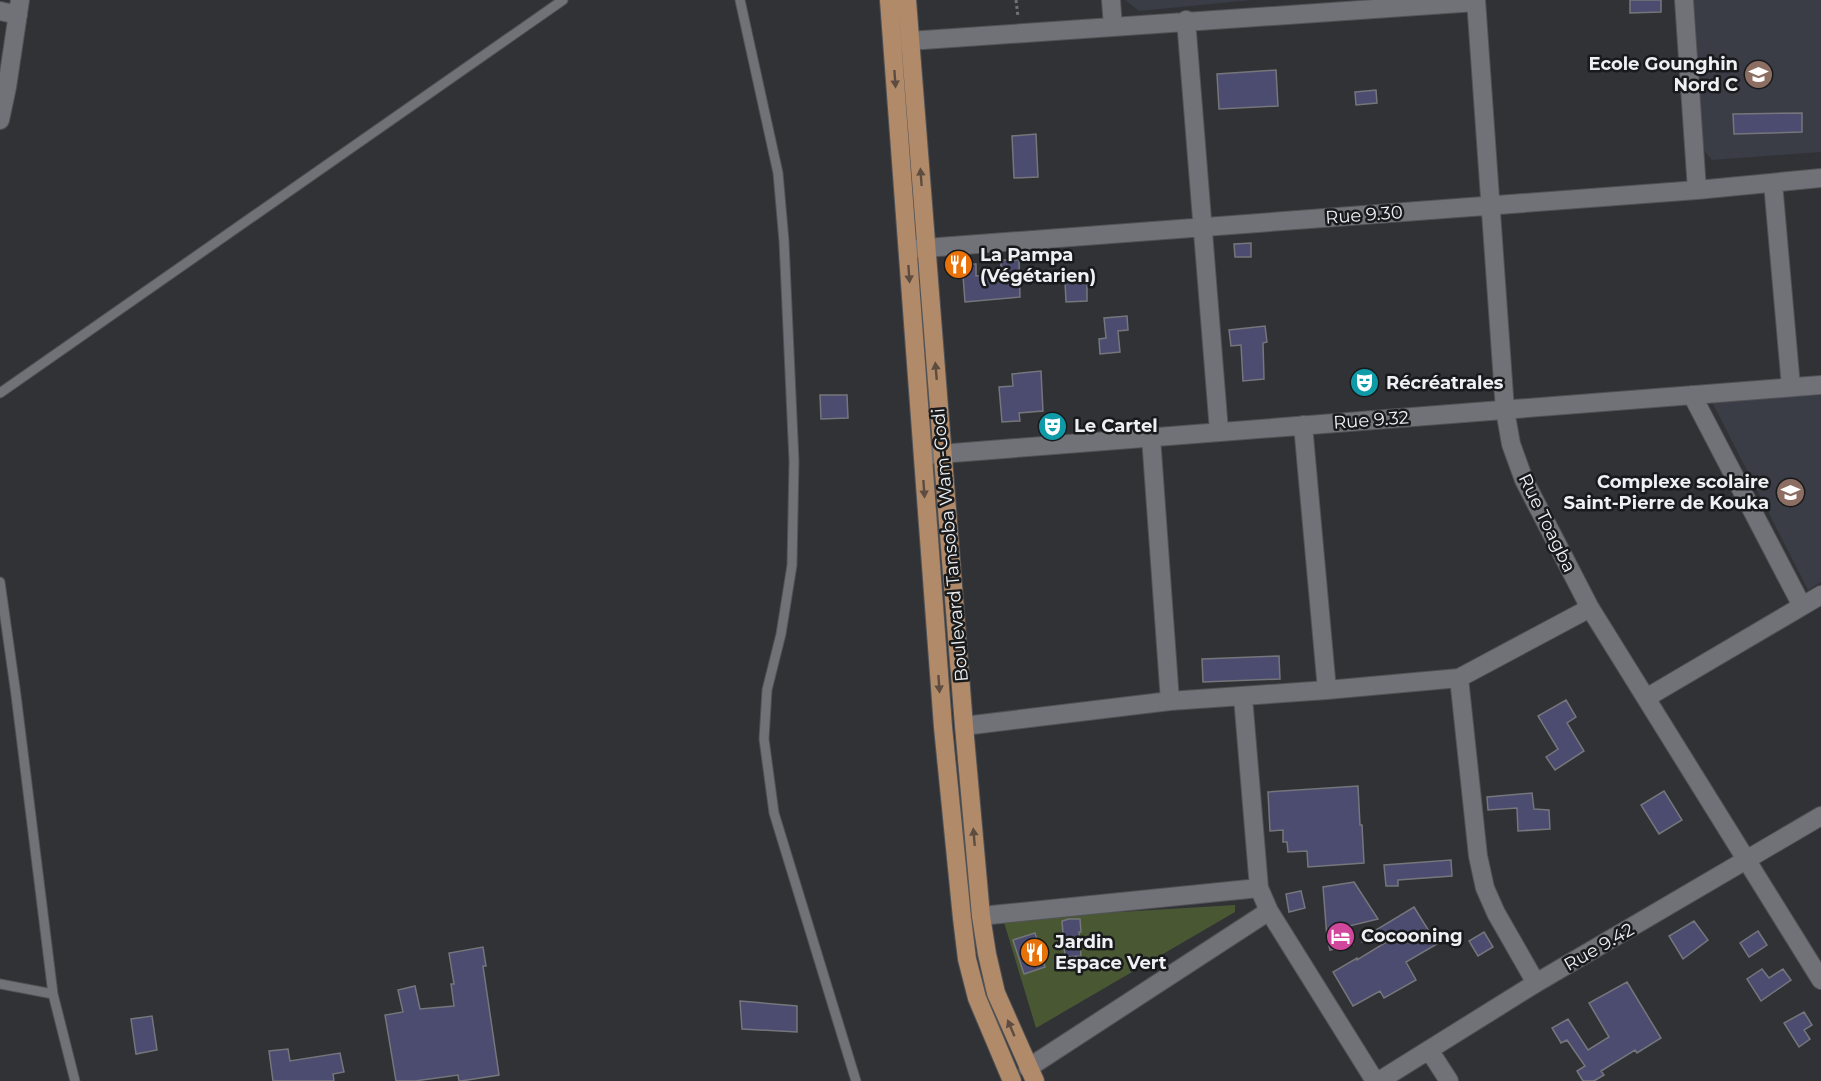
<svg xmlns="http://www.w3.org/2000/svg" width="1821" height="1081" font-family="Montserrat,sans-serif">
	<rect width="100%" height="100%" fill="#313236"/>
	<path fill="#3a3c46" d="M 1125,0 L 1252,0 L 1139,11 Z
		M 1690,0 L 1821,0 L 1821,152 L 1712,160 L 1702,148 Z
		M 1821,395 L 1821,582 L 1808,590 L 1712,402 Z"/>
	<path fill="#495833" d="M 1235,905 L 1235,912 L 1036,1028 L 1003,919 Z"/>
	<path fill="#4c4c71" stroke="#75767b" stroke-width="1.5" d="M 1630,0 L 1661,0 L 1661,12 L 1630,13 Z
		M 1276,70 L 1278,106 L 1219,109 L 1217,74 Z
		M 1376,90 L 1377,103 L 1356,105 L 1355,92 Z
		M 1802,113 L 1802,132 L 1734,134 L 1733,114 Z
		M 1036,134 L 1038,177 L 1014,178 L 1012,136 Z
		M 1251,243 L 1251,257 L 1235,257 L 1234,244 Z
		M 962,259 L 968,264 L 976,264 L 976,276 L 1001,274 L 1001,260 L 1019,260 L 1020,297 L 965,302 L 963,276 L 953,268 Z
		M 1087,280 L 1087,301 L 1066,302 L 1065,281 Z
		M 1127,316 L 1128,330 L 1118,331 L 1120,352 L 1100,354 L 1099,339 L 1106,338 L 1104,318 Z
		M 1265,326 L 1267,342 L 1263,343 L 1264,379 L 1243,381 L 1241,345 L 1231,346 L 1229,330 Z
		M 1041,371 L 1043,411 L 1019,413 L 1020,421 L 1002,422 L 999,387 L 1013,386 L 1012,374 Z
		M 820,395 L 847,395 L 848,418 L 821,419 Z
		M 1279,656 L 1280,679 L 1203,682 L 1202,659 Z
		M 1566,700 L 1576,717 L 1567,723 L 1584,751 L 1555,770 L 1546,757 L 1558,749 L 1538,716 Z
		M 1358,786 L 1360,825 L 1362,825 L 1364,863 L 1308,867 L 1307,851 L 1288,852 L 1287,842 L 1283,842 L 1283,830 L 1270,831 L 1268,792 Z
		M 1664,791 L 1682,820 L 1659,834 L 1641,805 Z
		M 1532,793 L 1534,809 L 1549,810 L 1550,829 L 1518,831 L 1517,808 L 1488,810 L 1487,797 Z
		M 1451,860 L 1452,876 L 1398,880 L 1398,886 L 1386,886 L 1384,865 Z
		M 1354,882 L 1378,919 L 1349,926 L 1353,944 L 1330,950 L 1327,938 L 1323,887 Z
		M 1301,891 L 1305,908 L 1289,912 L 1286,894 Z
		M 1414,907 L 1437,944 L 1406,962 L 1416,980 L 1384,998 L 1380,991 L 1353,1006 L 1333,972 L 1357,958 L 1357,960 L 1401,933 L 1362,942 L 1361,939 Z
		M 1069,919 L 1080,919 L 1081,932 L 1079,932 L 1081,956 L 1065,957 L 1062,921 Z
		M 1694,921 L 1708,940 L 1683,959 L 1669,936 Z
		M 1758,931 L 1767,945 L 1749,957 L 1740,943 Z
		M 1484,932 L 1493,947 L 1478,956 L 1469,941 Z
		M 1035,933 L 1045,967 L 1024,974 L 1013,940 Z
		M 483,947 L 486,966 L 483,966 L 499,1075 L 461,1081 L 459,1081 L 458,1075 L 415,1081 L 396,1081 L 385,1015 L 403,1012 L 398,990 L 415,986 L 420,1009 L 454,1006 L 451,984 L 454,984 L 449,953 Z
		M 1762,969 L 1769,978 L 1783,969 L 1791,980 L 1761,1001 L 1747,979 Z
		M 1627,982 L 1661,1038 L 1637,1053 L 1635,1050 L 1601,1071 L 1604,1075 L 1594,1081 L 1583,1081 L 1577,1071 L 1585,1066 L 1567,1040 L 1561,1043 L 1552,1028 L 1568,1019 L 1588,1050 L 1609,1037 L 1589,1003 Z
		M 740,1001 L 797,1006 L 797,1032 L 742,1029 Z
		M 1804,1012 L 1812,1025 L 1804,1030 L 1810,1039 L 1799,1047 L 1784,1023 Z
		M 152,1016 L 157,1050 L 136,1054 L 131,1019 Z
		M 288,1049 L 290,1061 L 340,1053 L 344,1072 L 333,1074 L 334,1081 L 273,1081 L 269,1051 Z"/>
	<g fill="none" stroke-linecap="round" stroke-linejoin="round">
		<defs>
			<path id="lane" d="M 740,0 L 778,173 L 784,241 L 794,461 L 792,565 L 781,634 L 767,690 L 764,739 L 774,813 L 856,1081
				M 0,393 L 563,0
				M 0,582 L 16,695 L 53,994
				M 0,984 L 53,994 L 75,1081"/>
			<path id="street" d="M 1111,0 L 1113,27
				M 1476,0 L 1505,410 L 1511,444 L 1524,480 L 1590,608 L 1821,980
				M 1684,0 L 1697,190
				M 0,11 L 18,15
				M 1186,20 L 1219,431
				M 894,42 L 1476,2
				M 0,120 L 7,87 L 20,0
				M 1773,183 L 1791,387
				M 912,249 L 1697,190 L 1821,178
				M 1692,395 L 1802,606
				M 1303,425 L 1327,690
				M 1151,437 L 1170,701
				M 927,455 L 1821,385
				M 1459,678 L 1478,856 L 1485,888 L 1496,913 L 1536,983
				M 1243,697 L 1259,888 L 1269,911 L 1375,1081
				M 1646,698 L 1821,595
				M 964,726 L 1170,701 L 1327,690 L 1459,678 L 1590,608
				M 981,916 L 1259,888
				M 1429,1050 L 1449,1081
				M 1028,1068 L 1269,911
				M 1379,1081 L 1536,983 L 1821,816"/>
			<path id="primary" d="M 889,0 L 943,727 L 962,918 L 967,959 L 977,998 L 1012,1081
				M 907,0 L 964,726 L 981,916 L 987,954 L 996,993 L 1035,1081"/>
		</defs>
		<use href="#lane" stroke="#515255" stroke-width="11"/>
		<use href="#street" stroke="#515255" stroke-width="20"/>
		<use href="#primary" stroke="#515255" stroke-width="20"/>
		<path stroke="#727377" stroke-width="3" stroke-dasharray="3 3" stroke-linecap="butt" d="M 1016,0 L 1018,17"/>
		<use href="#lane" stroke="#717278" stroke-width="9"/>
		<use href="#street" stroke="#717278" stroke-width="18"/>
		<use href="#primary" stroke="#b08a69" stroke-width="18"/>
	</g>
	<defs><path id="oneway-solid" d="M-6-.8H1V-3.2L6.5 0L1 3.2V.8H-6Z" transform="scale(1.5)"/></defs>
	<g fill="#5d4c3f">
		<use href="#oneway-solid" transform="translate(895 79) rotate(86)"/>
		<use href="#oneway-solid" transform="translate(921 177) rotate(-94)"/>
		<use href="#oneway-solid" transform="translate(909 274) rotate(86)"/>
		<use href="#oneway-solid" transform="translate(936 371) rotate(-95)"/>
		<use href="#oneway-solid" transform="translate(924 489) rotate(86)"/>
		<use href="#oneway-solid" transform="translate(939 684) rotate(86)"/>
		<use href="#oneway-solid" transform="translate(974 837) rotate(-95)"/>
		<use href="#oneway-solid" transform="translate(1011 1028) rotate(-113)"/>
	</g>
	<defs>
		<symbol id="school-disc" viewBox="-11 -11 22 22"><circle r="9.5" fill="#8d6e63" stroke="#191a1c"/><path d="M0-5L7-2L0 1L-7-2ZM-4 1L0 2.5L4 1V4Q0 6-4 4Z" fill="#fff"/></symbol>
		<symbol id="restaurant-disc" viewBox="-11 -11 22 22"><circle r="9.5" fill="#e8710a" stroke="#191a1c"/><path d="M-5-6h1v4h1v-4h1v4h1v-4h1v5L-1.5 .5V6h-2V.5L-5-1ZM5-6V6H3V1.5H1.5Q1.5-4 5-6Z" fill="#fff"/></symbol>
		<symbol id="theatre-disc" viewBox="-11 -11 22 22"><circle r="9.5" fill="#0f9aa8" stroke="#191a1c"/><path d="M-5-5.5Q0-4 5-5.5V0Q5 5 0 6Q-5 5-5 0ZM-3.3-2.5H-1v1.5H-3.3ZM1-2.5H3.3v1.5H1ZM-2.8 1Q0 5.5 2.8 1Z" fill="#fff"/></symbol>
		<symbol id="hotel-disc" viewBox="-11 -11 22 22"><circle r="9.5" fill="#d1479c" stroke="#191a1c"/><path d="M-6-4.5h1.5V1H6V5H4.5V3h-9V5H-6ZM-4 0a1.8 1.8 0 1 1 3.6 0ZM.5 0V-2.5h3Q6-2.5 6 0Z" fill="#fff"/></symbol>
	</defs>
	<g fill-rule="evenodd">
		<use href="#school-disc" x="1742" y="58" width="33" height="33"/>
		<use href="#restaurant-disc" x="942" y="248" width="33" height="33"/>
		<use href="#theatre-disc" x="1348" y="366" width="33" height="33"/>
		<use href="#theatre-disc" x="1036" y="410" width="33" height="33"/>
		<use href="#school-disc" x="1774" y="476" width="33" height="33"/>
		<use href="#hotel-disc" x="1324" y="920" width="33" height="33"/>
		<use href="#restaurant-disc" x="1018" y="936" width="33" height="33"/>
	</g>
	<g text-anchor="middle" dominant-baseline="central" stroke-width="5" stroke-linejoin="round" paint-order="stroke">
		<g font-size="18" font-weight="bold" fill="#eff0f3" stroke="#191a1c" text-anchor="start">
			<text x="1738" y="64" text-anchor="end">Ecole Gounghin<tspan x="1738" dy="21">Nord C</tspan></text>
			<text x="980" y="255">La Pampa<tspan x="980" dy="21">(Végétarien)</tspan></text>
			<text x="1386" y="383">Récréatrales</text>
			<text x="1074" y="426">Le Cartel</text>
			<text x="1769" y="482" text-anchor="end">Complexe scolaire<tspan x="1769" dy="21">Saint-Pierre de Kouka</tspan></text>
			<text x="1361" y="936">Cocooning</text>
			<text x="1055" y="942">Jardin<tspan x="1055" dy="21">Espace Vert</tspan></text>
		</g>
		<g font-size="18" fill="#eff0f3" stroke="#191a1c">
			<text transform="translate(1364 215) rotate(-4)">Rue 9.30</text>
			<text transform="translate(1371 420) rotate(-4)">Rue 9.32</text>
			<text transform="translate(1547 523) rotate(64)">Rue Toagba</text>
			<text transform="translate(950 545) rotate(-95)">Boulevard Tansoba Wam-Godi</text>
			<text transform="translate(1599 947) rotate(-30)">Rue 9.42</text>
		</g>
	</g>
</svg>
